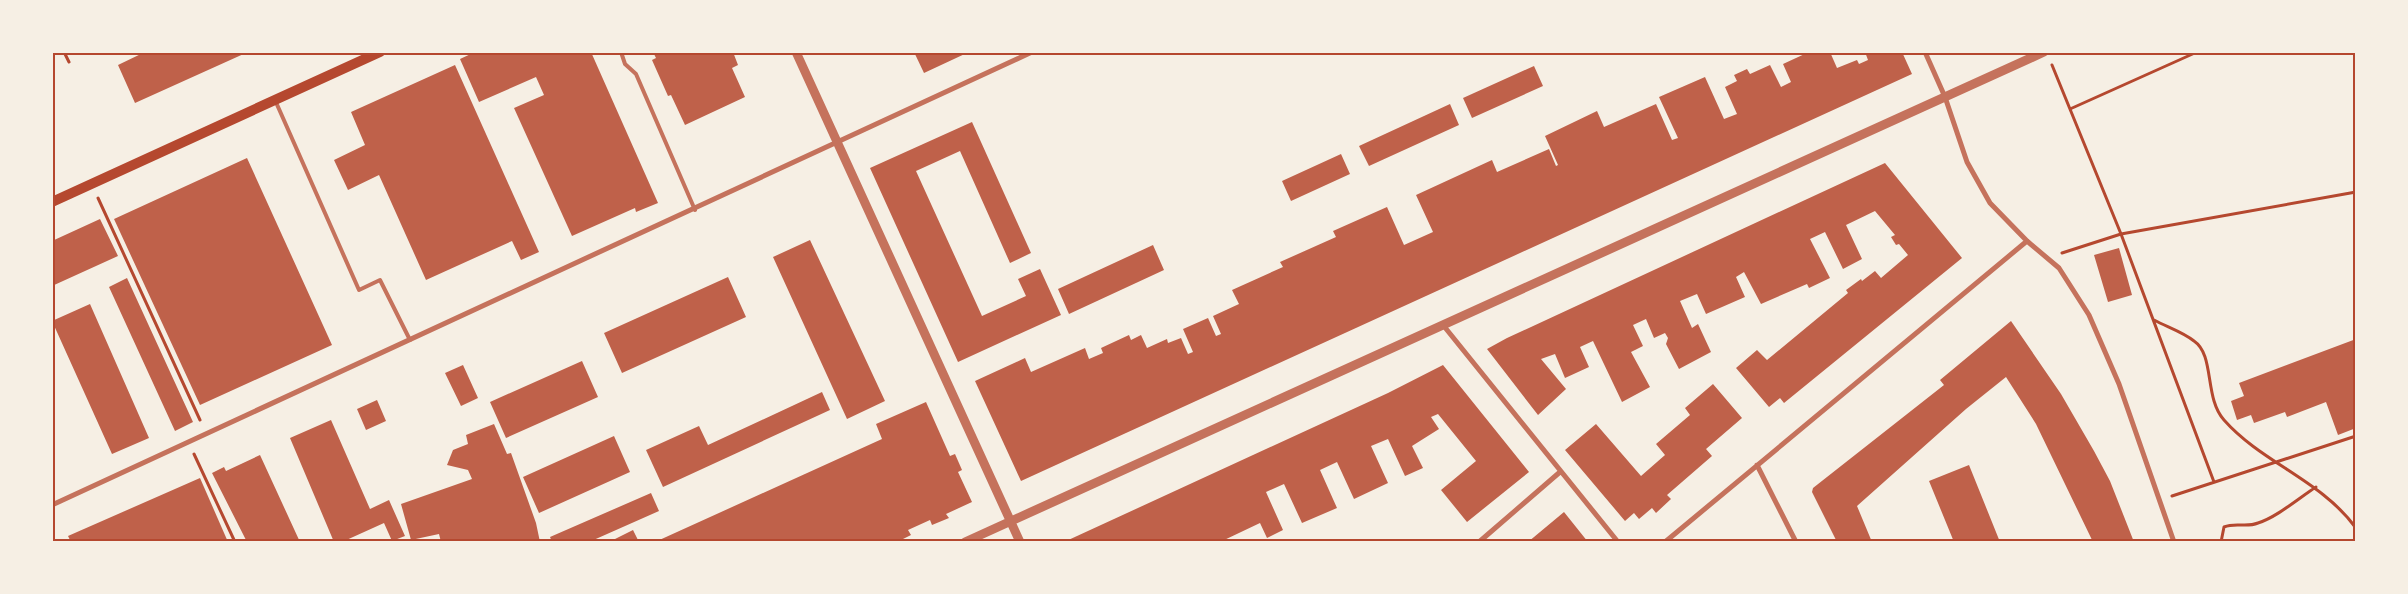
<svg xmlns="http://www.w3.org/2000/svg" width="2408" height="594" font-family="'Nunito Sans',sans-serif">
	<rect width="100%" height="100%" fill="#f6efe4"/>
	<path fill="#bf614a" d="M 145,52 L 248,52 L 135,103 L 118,65 Z
		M 475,52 L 591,52 L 658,203 L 636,212 L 635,208 L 572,236 L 514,108 L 544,95 L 536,77 L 479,102 L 460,59 Z
		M 653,52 L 733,52 L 738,65 L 732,68 L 745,97 L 685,125 L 671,95 L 668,96 L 652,60 L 656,58 Z
		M 914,52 L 969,52 L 924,73 Z
		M 1809,52 L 1830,52 L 1837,68 L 1857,60 L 1859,64 L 1868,60 L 1865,52 L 1902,52 L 1912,74 L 1021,481 L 975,381 L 1025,358 L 1031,372 L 1085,348 L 1089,359 L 1103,353 L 1101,348 L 1129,335 L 1131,340 L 1141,335 L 1147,348 L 1167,339 L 1168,343 L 1181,338 L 1188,354 L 1193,352 L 1183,329 L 1208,318 L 1216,336 L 1221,334 L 1213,316 L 1239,304 L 1232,290 L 1283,267 L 1280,262 L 1336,237 L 1333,231 L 1387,207 L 1404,245 L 1433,232 L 1416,195 L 1492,160 L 1497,172 L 1549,149 L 1556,166 L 1558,165 L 1545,136 L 1597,111 L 1604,127 L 1656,104 L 1672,140 L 1678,138 L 1659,97 L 1705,77 L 1724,119 L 1737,114 L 1725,87 L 1737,81 L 1734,75 L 1747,69 L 1750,74 L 1770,65 L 1781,87 L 1791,82 L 1783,64 Z
		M 455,65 L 539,252 L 521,260 L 512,241 L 426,280 L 379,175 L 348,190 L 334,160 L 365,145 L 351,112 Z
		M 1534,66 L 1543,86 L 1472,118 L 1463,98 Z
		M 1450,104 L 1459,125 L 1369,166 L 1359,146 Z
		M 972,122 L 1031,253 L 1010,263 L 960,151 L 916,171 L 982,316 L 1026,296 L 1018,279 L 1040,269 L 1061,315 L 958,362 L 870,168 Z
		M 1341,154 L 1350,174 L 1291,201 L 1282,181 Z
		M 247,158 L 332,345 L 200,405 L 114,219 Z
		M 1885,163 L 1962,258 L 1784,403 L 1780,398 L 1769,407 L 1736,368 L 1757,350 L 1767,360 L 1848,293 L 1846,290 L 1861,279 L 1862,281 L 1875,271 L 1881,278 L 1908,255 L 1899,244 L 1896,245 L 1891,237 L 1895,235 L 1875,211 L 1846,225 L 1862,259 L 1843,269 L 1825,232 L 1810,239 L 1830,278 L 1809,288 L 1807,284 L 1761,304 L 1744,272 L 1736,277 L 1745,297 L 1706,314 L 1697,294 L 1680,301 L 1692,328 L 1698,324 L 1711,352 L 1679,369 L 1666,344 L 1668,338 L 1665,333 L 1654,338 L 1646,319 L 1633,325 L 1643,346 L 1631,352 L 1650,387 L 1622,402 L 1593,341 L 1580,347 L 1589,367 L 1565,378 L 1555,354 L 1541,359 L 1566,389 L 1538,415 L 1487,349 L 1507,338 Z
		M 100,219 L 118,256 L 52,286 L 52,241 Z
		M 810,240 L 885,401 L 847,419 L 773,257 Z
		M 1153,245 L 1164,270 L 1069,314 L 1058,289 Z
		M 2119,248 L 2132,295 L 2108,302 L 2094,255 Z
		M 728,277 L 746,317 L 622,373 L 604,333 Z
		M 127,278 L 193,422 L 175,431 L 109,287 Z
		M 90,304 L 149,438 L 112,454 L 52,321 Z
		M 2011,321 L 2061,394 L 2094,451 L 2110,481 L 2134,542 L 2093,542 L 2036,424 L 2006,377 L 1966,409 L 1857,506 L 1872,542 L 1837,542 L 1812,492 L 1813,488 L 1944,385 L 1940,380 Z
		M 2356,339 L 2356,428 L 2338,435 L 2326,402 L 2287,417 L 2285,412 L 2254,423 L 2251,415 L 2237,420 L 2231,401 L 2244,396 L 2239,383 Z
		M 582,361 L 598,397 L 506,438 L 490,402 Z
		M 463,365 L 478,398 L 461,406 L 445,373 Z
		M 1443,365 L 1529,472 L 1467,522 L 1441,490 L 1476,461 L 1438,414 L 1431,417 L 1439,429 L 1412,446 L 1423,468 L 1405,476 L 1388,439 L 1371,446 L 1388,483 L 1354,499 L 1337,462 L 1320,470 L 1337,508 L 1302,523 L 1284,484 L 1266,492 L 1283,530 L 1267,538 L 1260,523 L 1220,542 L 1064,542 L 1388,393 Z
		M 1713,384 L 1742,418 L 1706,449 L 1712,456 L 1667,495 L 1671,499 L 1656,513 L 1652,508 L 1639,519 L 1634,513 L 1625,521 L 1565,450 L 1596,424 L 1641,476 L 1665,455 L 1656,444 L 1690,415 L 1685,408 Z
		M 822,392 L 830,410 L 663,487 L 646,450 L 699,426 L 708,445 Z
		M 377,400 L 386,421 L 366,430 L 357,409 Z
		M 926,402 L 950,456 L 955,454 L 962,470 L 958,472 L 972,502 L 946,514 L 949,518 L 932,525 L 930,520 L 908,530 L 911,535 L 897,542 L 655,542 L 882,439 L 876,424 Z
		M 331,420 L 370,509 L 389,500 L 405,536 L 392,541 L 384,523 L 342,542 L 334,542 L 290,438 Z
		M 494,424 L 507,454 L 511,453 L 536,523 L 540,542 L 441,542 L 439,534 L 411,540 L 401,504 L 472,479 L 468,470 L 447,465 L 453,450 L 468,444 L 466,435 Z
		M 614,436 L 630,472 L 539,513 L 523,477 Z
		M 260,455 L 300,542 L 247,542 L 212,473 L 224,467 L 226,471 Z
		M 1969,465 L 2000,542 L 1954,542 L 1929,481 Z
		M 200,478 L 228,542 L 71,542 L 68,536 Z
		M 651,493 L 659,511 L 589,542 L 552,542 L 550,537 Z
		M 1564,512 L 1588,542 L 1528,542 Z
		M 633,530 L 639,542 L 609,542 Z"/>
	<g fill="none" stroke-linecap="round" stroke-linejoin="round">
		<path stroke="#b5482f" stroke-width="3" d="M 64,52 L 69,62
			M 2052,65 L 2121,234 L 2214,482
			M 2070,109 L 2197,52
			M 98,198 L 200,420
			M 2062,253 L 2121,234 L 2356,192
			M 2154,320 C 2167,327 2183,332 2194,341 C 2215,355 2204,398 2224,420 C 2262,463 2321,480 2356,528
			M 194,454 L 235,542
			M 2172,496 L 2356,436
			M 2221,542 L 2224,527 C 2236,522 2246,528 2258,523 C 2277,517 2299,498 2316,487"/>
		<path stroke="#c5725c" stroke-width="4" d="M 621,52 L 625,64 L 636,74 L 695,210
			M 275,100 L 359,290 L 380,280 L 410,340"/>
		<path stroke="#c5725c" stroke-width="5" d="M 1925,52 L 1945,97 L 1967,162 L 1990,203 L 2027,241 L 2059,268 L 2089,315 L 2119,384 L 2174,542
			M 1443,325 L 1618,542
			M 1757,465 L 1796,542
			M 52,505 L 1032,52
			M 1479,542 L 1560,472
			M 1665,542 L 2027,241"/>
		<path stroke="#c5725c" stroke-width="9" d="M 796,52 L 1020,542
			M 965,542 L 2044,52"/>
		<path stroke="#b5482f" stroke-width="10" d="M 52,202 L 380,52"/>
	</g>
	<rect width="2408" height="594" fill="none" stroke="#f6efe4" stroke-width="108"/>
	<rect x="54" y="54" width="2300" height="486" fill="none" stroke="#b5482f" stroke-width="2"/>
</svg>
